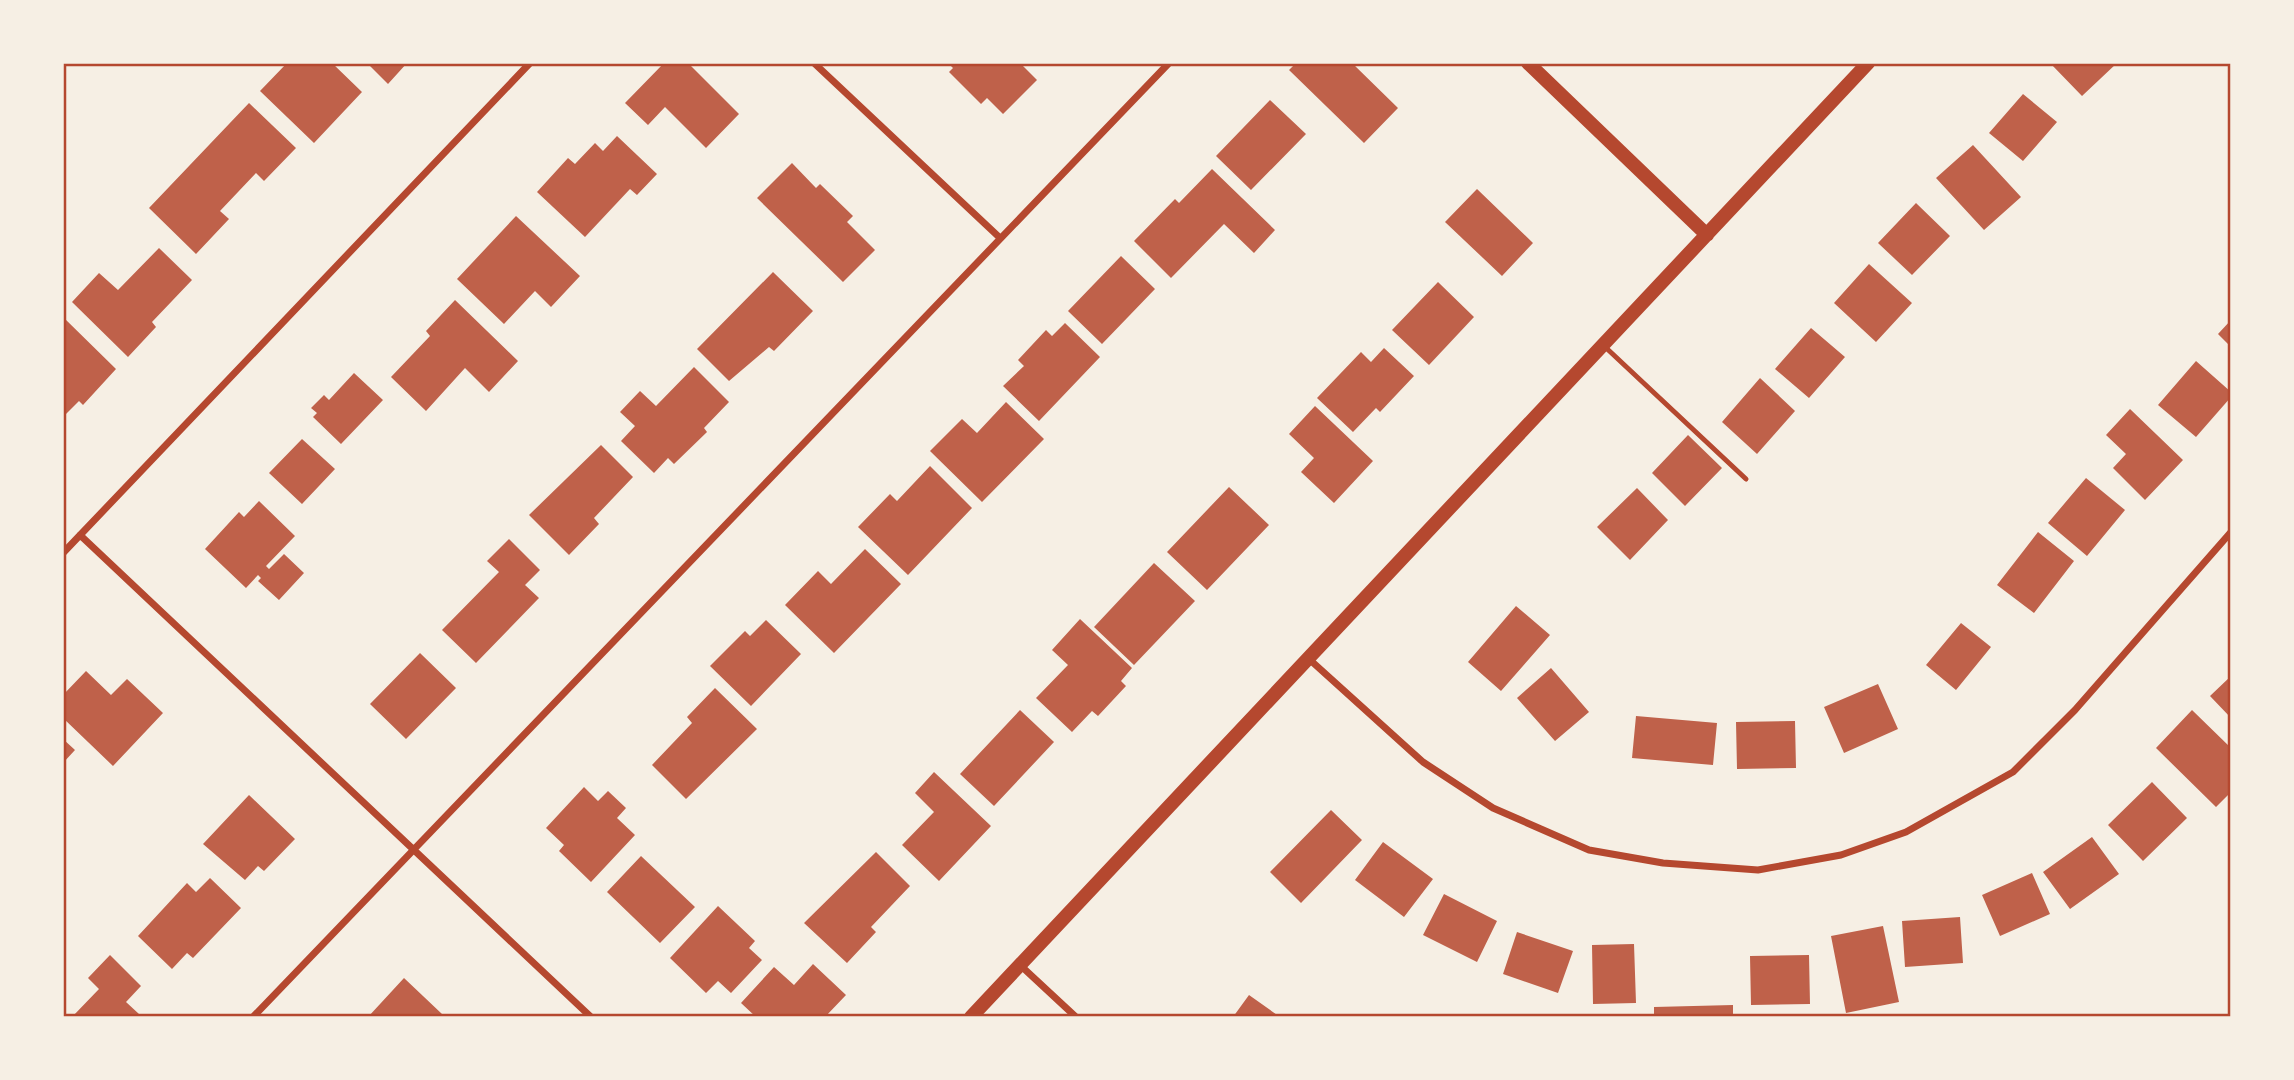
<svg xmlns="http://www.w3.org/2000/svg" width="2294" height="1080" font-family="Figtree,sans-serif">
	<rect width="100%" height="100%" fill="#f6efe4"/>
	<path fill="#bf614a" d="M 287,63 L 332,63 L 362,92 L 314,143 L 260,91 Z
		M 367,63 L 407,63 L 388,84 Z
		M 664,63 L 688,63 L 739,114 L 706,148 L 665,107 L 648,125 L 625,103 Z
		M 948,63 L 1020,63 L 1037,80 L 1003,114 L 987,98 L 981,104 L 949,72 L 953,68 Z
		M 1296,63 L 1352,63 L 1398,108 L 1364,143 L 1289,70 Z
		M 2050,63 L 2117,63 L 2082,96 Z
		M 2023,94 L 2057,122 L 2023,161 L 1989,133 Z
		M 1270,100 L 1306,134 L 1251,190 L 1216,156 Z
		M 249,103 L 296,148 L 264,181 L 256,173 L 220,211 L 229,219 L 196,254 L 149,208 Z
		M 617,136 L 657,174 L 637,195 L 630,189 L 585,237 L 537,192 L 568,158 L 575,164 L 595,143 L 603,151 Z
		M 1973,145 L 2021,197 L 1984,230 L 1936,178 Z
		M 792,163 L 816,188 L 820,184 L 853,216 L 847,222 L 875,250 L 843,282 L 757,198 Z
		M 1212,169 L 1275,230 L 1254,253 L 1224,224 L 1171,278 L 1134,241 L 1175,199 L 1179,203 Z
		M 1477,189 L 1533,243 L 1502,276 L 1445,222 Z
		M 1916,203 L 1950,236 L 1912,275 L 1878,243 Z
		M 516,216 L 580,276 L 551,307 L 535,291 L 504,324 L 457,279 Z
		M 159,248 L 192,280 L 152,322 L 156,327 L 128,357 L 72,302 L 99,273 L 118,290 Z
		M 1121,256 L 1155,289 L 1102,344 L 1068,311 Z
		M 1869,264 L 1912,303 L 1876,342 L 1834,303 Z
		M 773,272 L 813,311 L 774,351 L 769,347 L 729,381 L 697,349 Z
		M 1438,282 L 1474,317 L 1429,365 L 1392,330 Z
		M 455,300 L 518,361 L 489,392 L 465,368 L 426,411 L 391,377 L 430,336 L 426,331 Z
		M 63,317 L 116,369 L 83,405 L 79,401 L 63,417 Z
		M 2231,320 L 2231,347 L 2218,334 Z
		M 1065,323 L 1100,357 L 1039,421 L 1003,386 L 1024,366 L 1018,360 L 1046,330 L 1052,336 Z
		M 1811,328 L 1845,357 L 1809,398 L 1775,369 Z
		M 1384,348 L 1414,376 L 1380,412 L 1376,408 L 1353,432 L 1317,398 L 1361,352 L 1371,362 Z
		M 2196,361 L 2231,392 L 2231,397 L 2196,437 L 2158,405 Z
		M 694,367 L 729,402 L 704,428 L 707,432 L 674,464 L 668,458 L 654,473 L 621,441 L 635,426 L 620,412 L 640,391 L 656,406 Z
		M 354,373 L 383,400 L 341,444 L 313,417 L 317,413 L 311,408 L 324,395 L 329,400 Z
		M 1760,378 L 1795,411 L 1757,454 L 1722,422 Z
		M 1006,402 L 1044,439 L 982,502 L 930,451 L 962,419 L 977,433 Z
		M 1315,406 L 1373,461 L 1334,503 L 1301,472 L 1314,458 L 1289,434 Z
		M 2130,409 L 2183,460 L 2145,500 L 2113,468 L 2126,454 L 2106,435 Z
		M 1688,435 L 1722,468 L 1685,506 L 1652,473 Z
		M 302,439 L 335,469 L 302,504 L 269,473 Z
		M 601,445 L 633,477 L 594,518 L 599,524 L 569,555 L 529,515 Z
		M 930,466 L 972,508 L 908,575 L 858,527 L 890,494 L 897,501 Z
		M 2086,478 L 2125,510 L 2087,556 L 2048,523 Z
		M 1229,487 L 1269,525 L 1207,590 L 1167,552 Z
		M 1637,488 L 1668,520 L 1630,560 L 1597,527 Z
		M 259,501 L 295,536 L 266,566 L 269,569 L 284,554 L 304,573 L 279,600 L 258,581 L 261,578 L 258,575 L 246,588 L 205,549 L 239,512 L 244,517 Z
		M 2038,532 L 2074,561 L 2034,613 L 1997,585 Z
		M 509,539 L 540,570 L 525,585 L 539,598 L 476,663 L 442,630 L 499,572 L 487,561 Z
		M 865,549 L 901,584 L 834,653 L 785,605 L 818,571 L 831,584 Z
		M 1154,563 L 1195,601 L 1134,665 L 1094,627 Z
		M 1516,606 L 1550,635 L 1501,691 L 1468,662 Z
		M 1080,619 L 1132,668 L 1121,681 L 1126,686 L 1098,716 L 1092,711 L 1072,732 L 1036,698 L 1068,665 L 1052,650 Z
		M 766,620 L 801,654 L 751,706 L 710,666 L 745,631 L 750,636 Z
		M 1961,623 L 1991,647 L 1956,690 L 1926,665 Z
		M 420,653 L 456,688 L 406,739 L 370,704 Z
		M 1551,668 L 1589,712 L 1555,741 L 1517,698 Z
		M 86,671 L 111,695 L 127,679 L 163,713 L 113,766 L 63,718 L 63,695 Z
		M 2231,676 L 2231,718 L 2210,696 Z
		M 1878,684 L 1898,729 L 1844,753 L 1824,707 Z
		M 715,688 L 757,729 L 686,799 L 652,765 L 692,723 L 687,717 Z
		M 1020,710 L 1054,742 L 994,806 L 960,774 Z
		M 2192,710 L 2231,748 L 2231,792 L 2216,807 L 2156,748 Z
		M 1636,716 L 1717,723 L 1713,765 L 1632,758 Z
		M 1795,721 L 1796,768 L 1737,769 L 1736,722 Z
		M 63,739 L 75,750 L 63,763 Z
		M 934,772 L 991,826 L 939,881 L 902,845 L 934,812 L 915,793 Z
		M 2152,782 L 2187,818 L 2143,861 L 2108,825 Z
		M 584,787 L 598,801 L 608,791 L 626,808 L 617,818 L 635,835 L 591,882 L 559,851 L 564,845 L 546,828 Z
		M 249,795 L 295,839 L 264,871 L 258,866 L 245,880 L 203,844 Z
		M 1331,810 L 1362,840 L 1301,903 L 1270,872 Z
		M 2092,837 L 2119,874 L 2070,909 L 2043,872 Z
		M 1383,842 L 1433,879 L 1404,917 L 1355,880 Z
		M 876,852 L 910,886 L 871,927 L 876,932 L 847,963 L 804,923 Z
		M 641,856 L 695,907 L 660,943 L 607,892 Z
		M 2032,873 L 2050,914 L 2000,936 L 1982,895 Z
		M 210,878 L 241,908 L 193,958 L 187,953 L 172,969 L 138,936 L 187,883 L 196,892 Z
		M 1444,894 L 1497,921 L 1477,962 L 1423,935 Z
		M 718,906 L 755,941 L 749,948 L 762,960 L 731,993 L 718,981 L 706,993 L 670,958 Z
		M 1960,917 L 1963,963 L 1905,967 L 1902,921 Z
		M 1883,926 L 1899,1002 L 1846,1013 L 1831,936 Z
		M 1517,932 L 1573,951 L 1558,993 L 1503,974 Z
		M 1634,944 L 1636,1003 L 1593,1004 L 1592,945 Z
		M 110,955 L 141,986 L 126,1002 L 139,1014 L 137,1017 L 72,1017 L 99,989 L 88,978 Z
		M 1809,955 L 1810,1004 L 1751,1005 L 1750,956 Z
		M 813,964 L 846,995 L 825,1017 L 756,1017 L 741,1003 L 774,967 L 794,985 Z
		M 404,978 L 442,1014 L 438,1017 L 368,1017 Z
		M 1249,995 L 1280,1017 L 1233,1017 Z
		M 1733,1005 L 1733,1017 L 1654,1017 L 1654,1007 Z"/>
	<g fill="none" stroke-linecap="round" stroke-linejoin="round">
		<path stroke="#b5482f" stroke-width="5" d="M 1603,345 L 1746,479"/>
		<path stroke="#b5482f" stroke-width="7" d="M 814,63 L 999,237
			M 80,535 L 591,1017
			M 63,553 L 530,63
			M 1309,659 L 1423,762 L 1493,808 L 1589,850 L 1663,863 L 1758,870 L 1841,855 L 1906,832 L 2013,772 L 2075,710 L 2231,532
			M 1020,965 L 1076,1017
			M 253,1017 L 1169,63"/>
		<path stroke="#b5482f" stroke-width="14" d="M 1528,63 L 1707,235
			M 971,1017 L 1868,63"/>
	</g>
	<rect width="2294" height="1080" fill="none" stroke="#f6efe4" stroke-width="130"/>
	<rect x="65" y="65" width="2164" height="950" fill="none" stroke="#b5482f" stroke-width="2.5"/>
</svg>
